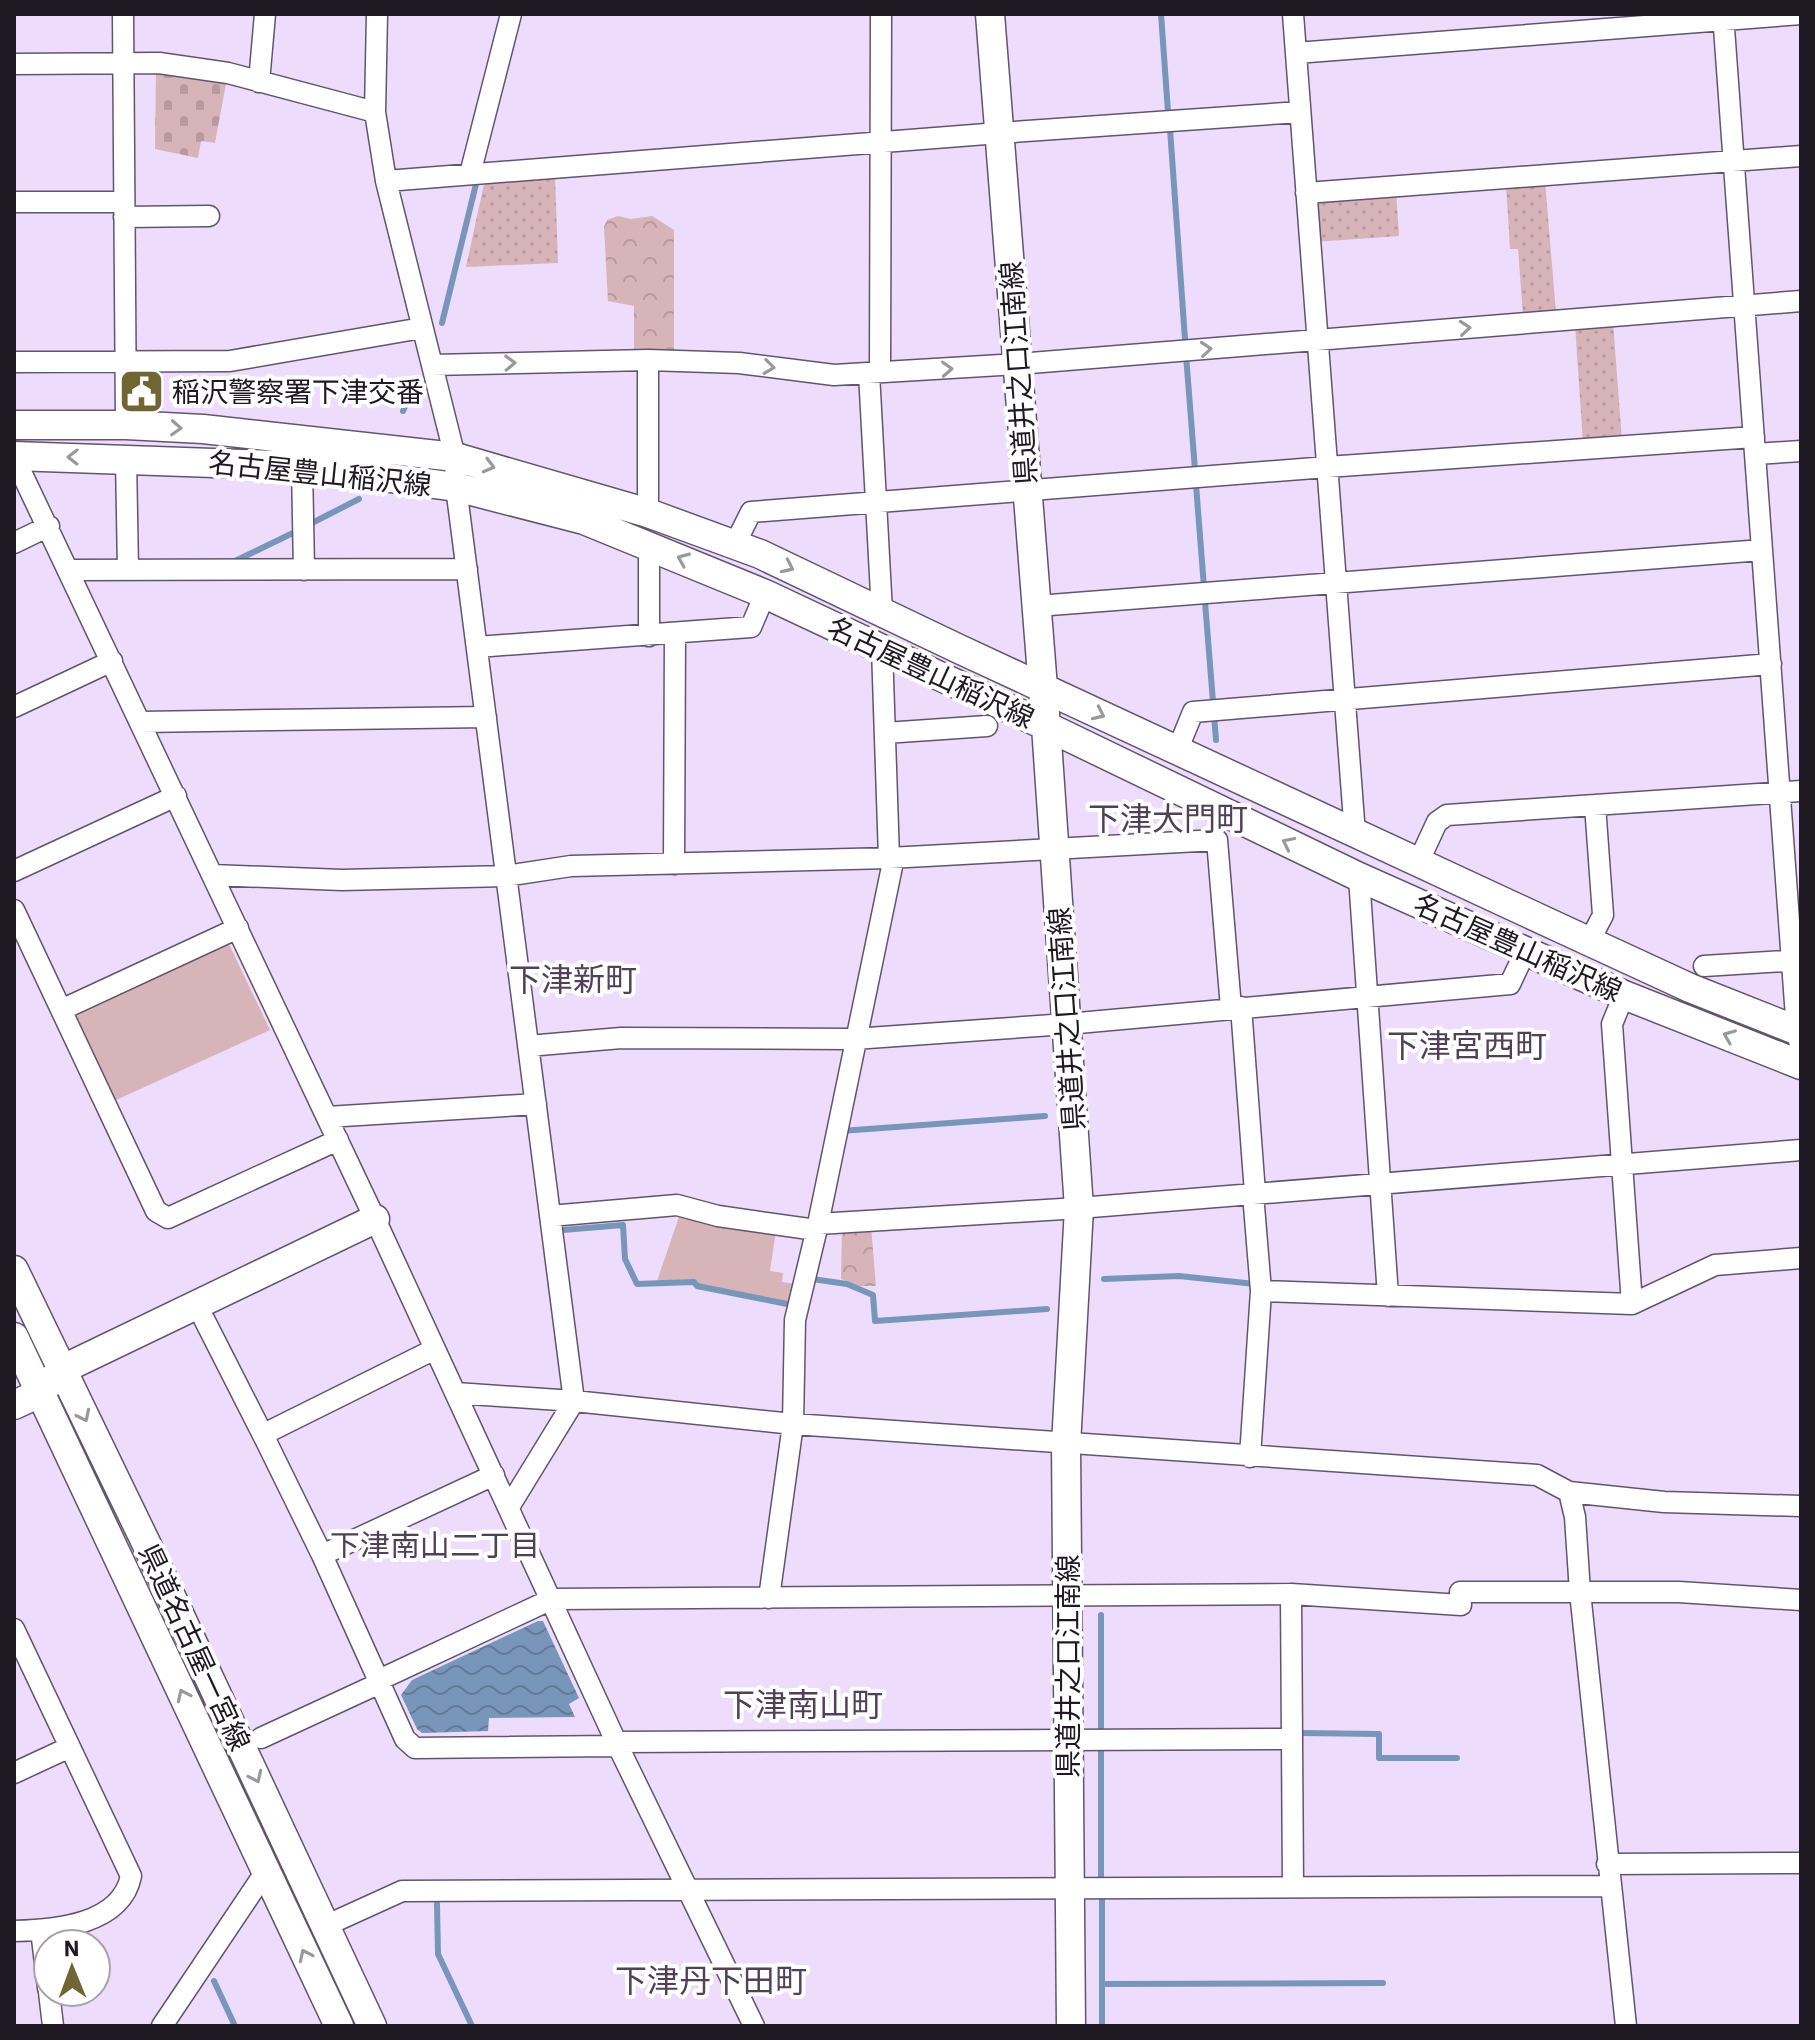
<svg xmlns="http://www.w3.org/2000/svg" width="1815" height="2040" font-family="'IBM Plex Sans','Noto Sans JP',sans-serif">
	<defs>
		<pattern id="grass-dots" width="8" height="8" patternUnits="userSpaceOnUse" patternTransform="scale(2)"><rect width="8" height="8" fill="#d7b4b8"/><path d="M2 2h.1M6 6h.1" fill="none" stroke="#b89a9e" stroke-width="1.8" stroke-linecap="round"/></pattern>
		<pattern id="forest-crowns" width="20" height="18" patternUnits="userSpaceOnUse" patternTransform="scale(2)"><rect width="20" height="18" fill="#d7b4b8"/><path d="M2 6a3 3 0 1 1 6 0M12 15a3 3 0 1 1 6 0" fill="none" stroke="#b89a9e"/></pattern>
		<pattern id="cemetery-stones" width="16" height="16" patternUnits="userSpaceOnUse" patternTransform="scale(2)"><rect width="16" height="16" fill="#d7b4b8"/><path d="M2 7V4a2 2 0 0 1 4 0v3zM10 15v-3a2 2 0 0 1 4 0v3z" fill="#b89a9e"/></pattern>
		<pattern id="water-waves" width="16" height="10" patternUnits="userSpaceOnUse" patternTransform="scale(2)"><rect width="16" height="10" fill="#7896b9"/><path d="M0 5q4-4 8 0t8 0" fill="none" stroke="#627a96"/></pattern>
	</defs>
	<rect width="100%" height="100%" fill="#eedcfc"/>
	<path fill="url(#grass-dots)" d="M 555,175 L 558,263 L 466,267 L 484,184 L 489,179 Z
		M 1545,181 L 1556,313 L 1523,315 L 1518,249 L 1510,249 L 1506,184 Z
		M 1396,191 L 1399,236 L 1315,242 L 1317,197 Z
		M 1613,322 L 1622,441 L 1583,443 L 1575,325 Z"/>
	<path fill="url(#forest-crowns)" d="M 618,216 L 631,219 L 652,216 L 674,230 L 674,352 L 634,352 L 634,306 L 608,301 L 604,227 L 607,220 Z
		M 871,1226 L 876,1286 L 859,1286 L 841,1279 L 842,1229 Z"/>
	<path fill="url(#cemetery-stones)" d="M 156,70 L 227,78 L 215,143 L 201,141 L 198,158 L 155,149 Z"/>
	<path fill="#d7b4b8" d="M 227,940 L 270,1030 L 114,1101 L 74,1019 L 79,1008 Z
		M 680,1214 L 776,1231 L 770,1271 L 783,1273 L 782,1282 L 796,1284 L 794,1304 L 698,1285 L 694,1281 L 657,1281 Z"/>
	<path fill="url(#water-waves)" d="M 538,1621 L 543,1621 L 579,1698 L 569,1704 L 575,1717 L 489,1718 L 488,1731 L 422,1733 L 417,1729 L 401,1695 L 412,1680 Z"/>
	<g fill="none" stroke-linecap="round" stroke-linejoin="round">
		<path stroke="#7896b9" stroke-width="6" d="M 1161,14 L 1168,112
			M 1170,129 L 1185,339
			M 442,323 L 476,184
			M 1186,355 L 1195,470
			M 403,411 L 409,398 L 423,389
			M 1196,485 L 1204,587
			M 310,524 L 359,499
			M 235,561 L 297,531
			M 1205,602 L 1213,702
			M 1214,715 L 1216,740
			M 841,1131 L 1045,1116
			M 563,1230 L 623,1225 L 625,1259 L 637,1284 L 694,1282 L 697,1286 L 792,1305
			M 812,1279 L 847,1284 L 873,1295 L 875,1321 L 1047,1309
			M 1104,1279 L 1179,1276 L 1255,1284
			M 1101,1615 L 1101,1735
			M 1300,1733 L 1379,1734 L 1379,1758 L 1457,1758
			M 1101,1746 L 1101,1883
			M 1102,1898 L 1102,2026
			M 437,1904 L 438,1954 L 472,2026
			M 214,1981 L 235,2026
			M 1102,1984 L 1383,1983"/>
		<defs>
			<path id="street" d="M 123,14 L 126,425
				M 377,14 L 375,112 L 386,181 L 455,457 L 456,487 L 574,1401 L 509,1507
				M 1293,14 L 1355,834
				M 1723,14 L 1797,1031 L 1801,1050
				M 1296,53 L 1801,14
				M 14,64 L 159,63 L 228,73 L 375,112
				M 259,82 L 265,14
				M 470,174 L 511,14
				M 386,181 L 999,133 L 1300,112
				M 1306,193 L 1801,156
				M 14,202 L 124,202
				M 124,217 L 209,216
				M 14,362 L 230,361 L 422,328
				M 432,365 L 648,360 L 739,363 L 834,375 L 1018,364 L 1801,301
				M 880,372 L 881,14
				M 869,373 L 882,612
				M 1755,454 L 1801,451
				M 14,457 L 375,1219 L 618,1746 L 754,2026
				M 126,458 L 128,570
				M 302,466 L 304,570
				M 648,513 L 648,360
				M 14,543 L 49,526
				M 735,544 L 751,512 L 1327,467 L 1754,437
				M 649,545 L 649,636
				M 69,570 L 467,569
				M 1037,606 L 1762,550
				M 477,647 L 751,627 L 765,594
				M 882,648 L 889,858
				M 14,707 L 112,661
				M 141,722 L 486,717
				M 885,733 L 987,726
				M 1177,751 L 1193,712 L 1771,664
				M 1418,863 L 1437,822 L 1447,815 L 1801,791
				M 674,864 L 675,634
				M 14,871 L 176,796
				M 212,875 L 342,880 L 506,876 L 571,866 L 889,858 L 1217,840 L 1231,1008
				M 1359,877 L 1388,1296
				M 14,910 L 156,1211 L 168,1218 L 338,1140
				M 1589,942 L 1603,915 L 1595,805
				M 1704,966 L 1801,960
				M 1624,995 L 1612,1024 L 1632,1304
				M 1241,1007 L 1255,1193
				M 61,1010 L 238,928
				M 528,1046 L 621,1038 L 854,1039 L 1067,1024 L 1510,984 L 1525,952
				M 327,1117 L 536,1104
				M 550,1216 L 677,1205 L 718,1216 L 816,1230
				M 818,1224 L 1079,1208 L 1801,1150
				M 1261,1291 L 1632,1304 L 1715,1265 L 1801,1258
				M 204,1319 L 266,1441
				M 435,1349 L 268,1432 L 266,1441 L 322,1555 L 405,1739 L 415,1748 L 618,1746
				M 456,1393 L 574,1401 L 793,1424 L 1537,1475 L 1569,1492 L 1664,1502 L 1801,1506
				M 1250,1457 L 1261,1291 L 1253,1194
				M 1569,1492 L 1575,1517 L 1580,1592 L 1626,2026
				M 322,1555 L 494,1475
				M 1291,1594 L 1293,1887
				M 769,1598 L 793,1424 L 795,1320 L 818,1224 L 894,857
				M 14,1629 L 131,1876 C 121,1925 55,1930 14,1931
				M 379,1680 L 552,1599 L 1291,1594 L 1461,1605 L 1460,1592 L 1679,1592 L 1801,1600
				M 261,1738 L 380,1683
				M 617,1742 L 1292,1739
				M 14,1773 L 70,1747
				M 1607,1864 L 1801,1863
				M 325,1926 L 402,1891 L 1610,1886
				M 41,1930 L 48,1988
				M 49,1992 L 53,2026
				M 162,2026 L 266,1871"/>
			<path id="secondary" d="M 990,14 L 1046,726 L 1079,1208 L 1066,1445 L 1071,2026
				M 14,425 L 126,425 L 203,429 L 455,457 L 648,513 L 760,554 L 959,649 L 1560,928 L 1690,988 L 1801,1032
				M 14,456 L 302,466 L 456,487 L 584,520 L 765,594 L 1046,726 L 1359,877 L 1624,995 L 1801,1065
				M 14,1270 L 147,1545 L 372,2026
				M 14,1337 L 339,2026
				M 14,1405 L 40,1393 L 61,1370 L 375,1219"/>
		</defs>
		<use href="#street" stroke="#63546e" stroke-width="23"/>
		<use href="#secondary" stroke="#63546e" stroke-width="31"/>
		<use href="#street" stroke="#fff" stroke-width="20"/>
		<use href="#secondary" stroke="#fff" stroke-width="28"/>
	</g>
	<defs><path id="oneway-chevron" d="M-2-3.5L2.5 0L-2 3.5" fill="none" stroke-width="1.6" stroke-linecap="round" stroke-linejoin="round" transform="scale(2)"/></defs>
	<g stroke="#9a989c">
		<use href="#oneway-chevron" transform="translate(1465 328) rotate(-5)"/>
		<use href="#oneway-chevron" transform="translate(1206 349) rotate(-5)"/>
		<use href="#oneway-chevron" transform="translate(510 363) rotate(-2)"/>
		<use href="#oneway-chevron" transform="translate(769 367) rotate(7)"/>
		<use href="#oneway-chevron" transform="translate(947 369) rotate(-3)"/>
		<use href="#oneway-chevron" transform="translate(176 428) rotate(3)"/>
		<use href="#oneway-chevron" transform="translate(73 457) rotate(-179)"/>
		<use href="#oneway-chevron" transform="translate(489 466) rotate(15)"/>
		<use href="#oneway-chevron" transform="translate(683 559) rotate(-157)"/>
		<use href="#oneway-chevron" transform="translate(788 567) rotate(25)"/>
		<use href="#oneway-chevron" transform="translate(1099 714) rotate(25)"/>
		<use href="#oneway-chevron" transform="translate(1288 843) rotate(-154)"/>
		<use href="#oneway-chevron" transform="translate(1729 1036) rotate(-158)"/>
		<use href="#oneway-chevron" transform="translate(84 1416) rotate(64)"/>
		<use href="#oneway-chevron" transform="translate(183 1695) rotate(-115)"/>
		<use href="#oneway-chevron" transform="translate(256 1777) rotate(65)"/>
		<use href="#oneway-chevron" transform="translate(305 1955) rotate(-115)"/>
	</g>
	<defs>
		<symbol id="civic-square" viewBox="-11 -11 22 22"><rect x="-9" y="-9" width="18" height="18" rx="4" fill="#706633" stroke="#fff"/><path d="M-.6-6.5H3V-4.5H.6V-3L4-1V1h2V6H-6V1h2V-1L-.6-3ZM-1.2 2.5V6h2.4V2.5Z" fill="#fff"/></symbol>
	</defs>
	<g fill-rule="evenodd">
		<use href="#civic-square" x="116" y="366" width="51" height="51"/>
	</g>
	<g text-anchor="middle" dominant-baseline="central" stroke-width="8" stroke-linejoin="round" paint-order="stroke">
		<g font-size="28" fill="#1f1924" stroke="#fff">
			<text transform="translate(1018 373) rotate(-94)">県道井之口江南線</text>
			<text transform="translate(320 473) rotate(6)">名古屋豊山稲沢線</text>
			<text transform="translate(931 672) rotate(25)">名古屋豊山稲沢線</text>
			<text transform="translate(1518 947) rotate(24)">名古屋豊山稲沢線</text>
			<text transform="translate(1066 1019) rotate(-94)">県道井之口江南線</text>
			<text transform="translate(195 1647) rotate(65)">県道名古屋一宮線</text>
			<text transform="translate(1067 1666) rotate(-90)">県道井之口江南線</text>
		</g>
		<g font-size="28" fill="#1f1924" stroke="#fff" text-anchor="start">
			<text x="172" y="391">稲沢警察署下津交番</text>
		</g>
		<g font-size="30" fill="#50405a" stroke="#fff">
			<text x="435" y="1544">下津南山二丁目</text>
		</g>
		<g font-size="32" fill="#50405a" stroke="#fff">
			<text x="1168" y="818">下津大門町</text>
			<text x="573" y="979">下津新町</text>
			<text x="1467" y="1045">下津宮西町</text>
			<text x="803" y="1704">下津南山町</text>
			<text x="711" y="1980">下津丹下田町</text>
		</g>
	</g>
	<rect width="1815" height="2040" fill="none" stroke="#1f1924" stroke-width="32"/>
	<g transform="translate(72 1968) rotate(359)"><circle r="38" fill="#ffffff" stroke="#a5a3a7" stroke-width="2"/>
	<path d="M0-6L14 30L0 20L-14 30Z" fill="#706633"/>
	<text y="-12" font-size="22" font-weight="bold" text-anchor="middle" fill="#1f1924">N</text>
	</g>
</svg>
